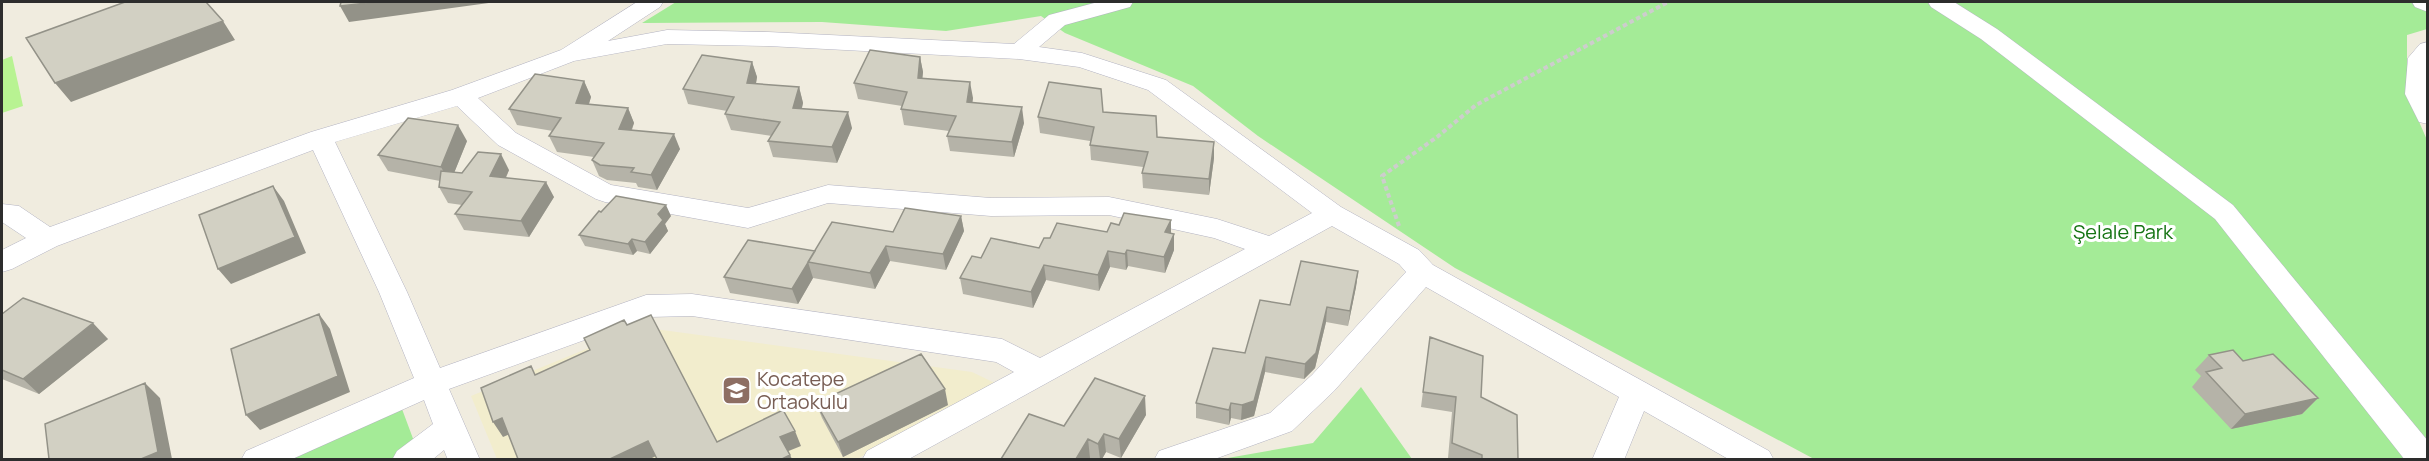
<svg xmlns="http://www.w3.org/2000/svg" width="2429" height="461" font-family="Manrope,sans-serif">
	<rect width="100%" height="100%" fill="#f0ecdf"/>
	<path fill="#f2edcd" d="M 640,327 L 972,372 L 997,384 L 855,460 L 497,459 L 471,396 Z"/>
	<path fill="#a4eb97" d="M 676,2 L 2427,2 L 2427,29 L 2407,35 L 2407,94 L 2427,140 L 2427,449 L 2396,460 L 1814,459 L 1455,268 L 1258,136 L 1193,86 L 1065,33 L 1041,16 L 946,31 L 822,22 L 642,23 Z
		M 1361,387 L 1412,459 L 1222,459 L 1313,443 Z
		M 402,409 L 418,452 L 407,459 L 289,460 Z"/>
	<path fill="#b8f392" d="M 12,56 L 23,106 L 2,113 L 2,60 Z"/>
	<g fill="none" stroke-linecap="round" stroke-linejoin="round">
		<defs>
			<path id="minor" d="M 637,2 L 663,2 L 660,7 L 608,41 L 667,30 L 768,32 L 1014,44 L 1049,15 L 1098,2 L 1133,2 L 1130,7 L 1065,25 L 1039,47 L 1082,53 L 1166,80 L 1341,207 L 1419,250 L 1433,265 L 1769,451 L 1774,460 L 1730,460 L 1644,411 L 1624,460 L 1592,460 L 1619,397 L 1426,287 L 1334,391 L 1292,431 L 1212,460 L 1154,460 L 1159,451 L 1270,413 L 1312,375 L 1406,272 L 1399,264 L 1332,226 L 907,460 L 862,460 L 867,451 L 1014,372 L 996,362 L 692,316 L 648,317 L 449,389 L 480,460 L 448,460 L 444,450 L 432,460 L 392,460 L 397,451 L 433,424 L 424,400 L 290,460 L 241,460 L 246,451 L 414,378 L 379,292 L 313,150 L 57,246 L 12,269 L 2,272 L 2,250 L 26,238 L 2,222 L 2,204 L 19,206 L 50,227 L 311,132 L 452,90 L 561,50 ZM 667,44 L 768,46 L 1019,59 L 1079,67 L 1148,90 L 1312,213 L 1269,236 L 1217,219 L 1109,197 L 991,198 L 828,185 L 748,208 L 611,185 L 516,133 L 478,98 L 574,61 ZM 457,106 L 498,145 L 596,199 L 605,202 L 748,228 L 828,203 L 991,216 L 1109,215 L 1214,238 L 1245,249 L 1040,358 L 1002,339 L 692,294 L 646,295 L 440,368 L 407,292 L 335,142 Z
				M 1928,2 L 1954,2 L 1997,29 L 2233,205 L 2428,441 L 2428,460 L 2405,460 L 2215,219 L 1981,39 L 1931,7 Z
				M 2412,2 L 2428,2 L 2428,12 L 2415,7 Z
				M 2428,42 L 2428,124 L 2419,122 L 2405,94 L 2408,58 L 2420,44 Z"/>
		</defs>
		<use href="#minor" stroke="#b3b3c2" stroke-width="1"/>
		<path stroke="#cdcdcd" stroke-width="4" stroke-dasharray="4.5 3" stroke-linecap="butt" d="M 1399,226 L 1382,176 L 1437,137 L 1476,105 L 1668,2"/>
		<use href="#minor" fill="#fff" fill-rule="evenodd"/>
	</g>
	<path fill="#b5b3a8" d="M 920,57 L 923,72 L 922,78 L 973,98 L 972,103 L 1024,123 L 1014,157 L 950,151 L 947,136 L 949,131 L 904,125 L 901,109 L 902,106 L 858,99 L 854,83 Z
		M 752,62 L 757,77 L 756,84 L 799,87 L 803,103 L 802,108 L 852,128 L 837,163 L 773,157 L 768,141 L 772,136 L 731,130 L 725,114 L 727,111 L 688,104 L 683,89 Z
		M 584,81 L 591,97 L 589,104 L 628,108 L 634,123 L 632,130 L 680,149 L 657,190 L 638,187 L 636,183 L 607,180 L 599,176 L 592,160 L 594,157 L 557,152 L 549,136 L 553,131 L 517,125 L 509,109 Z
		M 1103,112 L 1157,137 L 1214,158 L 1209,195 L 1143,188 L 1142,173 L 1143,167 L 1091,160 L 1090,145 L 1090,141 L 1040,133 L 1038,117 Z
		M 467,141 L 454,173 L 462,173 L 509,170 L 506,178 L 554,197 L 529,237 L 464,230 L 455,214 L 462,205 L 448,203 L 439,187 L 440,181 L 388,171 L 378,155 Z
		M 671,216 L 665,224 L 668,231 L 650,254 L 637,251 L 633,255 L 585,246 L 579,235 Z
		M 961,216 L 964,231 L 946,270 L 890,261 L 875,289 L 813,278 L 798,304 L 730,293 L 724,277 L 815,251 Z
		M 1171,220 L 1171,233 L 1174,250 L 1165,273 L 1128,266 L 1126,270 L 1110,267 L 1099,291 L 1046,280 L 1033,308 L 963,294 L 960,278 L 981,258 L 1039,248 L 1050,238 L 1107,232 Z
		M 1358,271 L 1356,287 L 1348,326 L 1326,322 L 1315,368 L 1304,379 L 1265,372 L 1254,416 L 1241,420 L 1231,418 L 1229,425 L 1196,418 L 1196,403 L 1245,353 Z
		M 2,314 L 108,339 L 39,394 L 2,379 Z
		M 1430,337 L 1481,397 L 1518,459 L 1451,459 L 1448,458 L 1452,412 L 1421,407 Z
		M 2209,355 L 2243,361 L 2318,398 L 2302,414 L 2231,429 L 2192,387 L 2201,376 L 2195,370 Z
		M 816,403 L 948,405 L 843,457 L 822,418 Z
		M 1146,415 L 1121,458 L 1106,452 L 1102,459 L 1094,459 L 1090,458 L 1089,459 L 1001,459 Z"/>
	<path fill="#939288" d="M 376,2 L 496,2 L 349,22 L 340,6 Z
		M 223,21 L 235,40 L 71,102 L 55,83 Z
		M 920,57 L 923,72 L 921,94 L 918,78 Z
		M 752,62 L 757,77 L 753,99 L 747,83 Z
		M 584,81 L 591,97 L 584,119 L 576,103 Z
		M 970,82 L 973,98 L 970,118 L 967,102 Z
		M 799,87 L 803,103 L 798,123 L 793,108 Z
		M 1022,107 L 1024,123 L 1014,157 L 1012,142 Z
		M 628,108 L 634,123 L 626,144 L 619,129 Z
		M 848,112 L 852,128 L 837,163 L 832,147 Z
		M 458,125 L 467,141 L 450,183 L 441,167 Z
		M 674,134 L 680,149 L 657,190 L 651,175 Z
		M 1214,142 L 1214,158 L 1209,195 L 1209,179 Z
		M 501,154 L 509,170 L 499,192 L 490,176 Z
		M 546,182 L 554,197 L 529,237 L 521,221 Z
		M 273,186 L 284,201 L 306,253 L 231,284 L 218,269 Z
		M 666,205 L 671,216 L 665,224 L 668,231 L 650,254 L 645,242 L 658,214 Z
		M 961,216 L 964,231 L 946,270 L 943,254 Z
		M 1171,220 L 1171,235 L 1165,232 Z
		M 1174,234 L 1174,250 L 1165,273 L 1164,257 Z
		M 632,239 L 637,251 L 633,255 L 628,244 Z
		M 886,246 L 890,261 L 875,289 L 870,273 Z
		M 1127,250 L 1128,266 L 1126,270 L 1125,254 Z
		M 1108,251 L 1110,267 L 1099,291 L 1098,275 Z
		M 808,262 L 813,278 L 798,304 L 792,289 Z
		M 1044,265 L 1046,280 L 1033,308 L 1031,292 Z
		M 1358,271 L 1356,287 L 1348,326 L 1350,311 Z
		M 1327,307 L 1326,322 L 1315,368 L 1304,379 L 1305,364 Z
		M 319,314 L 330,329 L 350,392 L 260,430 L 246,415 Z
		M 93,323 L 108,339 L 39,394 L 23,379 Z
		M 1266,357 L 1265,372 L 1254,416 L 1241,420 L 1242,405 Z
		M 145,383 L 160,398 L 172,459 L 141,459 Z
		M 945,389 L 948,405 L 843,457 L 838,442 Z
		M 1145,396 L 1146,415 L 1121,458 L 1119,439 Z
		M 2318,398 L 2302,414 L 2231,429 L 2245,414 Z
		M 1231,403 L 1231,418 L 1229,425 L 1229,410 Z
		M 502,418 L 512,433 L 503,437 L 493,422 Z
		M 795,431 L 801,446 L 786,452 L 780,437 Z
		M 1104,434 L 1106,452 L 1102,459 L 1100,459 L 1098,444 Z
		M 1088,439 L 1090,458 L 1089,459 L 1076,459 Z
		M 648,441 L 656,456 L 650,459 L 610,459 Z
		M 790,455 L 792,459 L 782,459 Z"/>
	<path fill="#d2d0c3" stroke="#939288" stroke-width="1.5" d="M 125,2 L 206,2 L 223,21 L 55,83 L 26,38 Z
		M 341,2 L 376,2 L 340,6 Z
		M 870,50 L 920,57 L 918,78 L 970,82 L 967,102 L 1022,107 L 1012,142 L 947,136 L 956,116 L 901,109 L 907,92 L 854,83 Z
		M 702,55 L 752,62 L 747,83 L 799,87 L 793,108 L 848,112 L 832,147 L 768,141 L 780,122 L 725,114 L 734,97 L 683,89 Z
		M 535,74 L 584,81 L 576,103 L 628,108 L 619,129 L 674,134 L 651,175 L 631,172 L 634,168 L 600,165 L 592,160 L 604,143 L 549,136 L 561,118 L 509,109 Z
		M 1049,82 L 1101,89 L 1103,112 L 1156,116 L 1157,137 L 1214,142 L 1209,179 L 1142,173 L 1148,152 L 1090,145 L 1094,127 L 1038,117 Z
		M 408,118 L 458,125 L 441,167 L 378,155 Z
		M 478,152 L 501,154 L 490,176 L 546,182 L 521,221 L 455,214 L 472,192 L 439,187 L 441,171 L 462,173 Z
		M 273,186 L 295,237 L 218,269 L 199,215 Z
		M 616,196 L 666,205 L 658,214 L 663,220 L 645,242 L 632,239 L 628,244 L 579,235 L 599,211 L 601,212 Z
		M 905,208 L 961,216 L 943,254 L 886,246 L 870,273 L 808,262 L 832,222 L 893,232 Z
		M 1124,213 L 1171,220 L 1165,232 L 1174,234 L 1164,257 L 1127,250 L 1125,254 L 1108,251 L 1098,275 L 1044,265 L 1031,292 L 960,278 L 972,256 L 981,258 L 991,238 L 1039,248 L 1044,238 L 1050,238 L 1057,223 L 1107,232 L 1111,223 L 1119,225 Z
		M 748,240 L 815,251 L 792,289 L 724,277 Z
		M 1301,261 L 1358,271 L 1350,311 L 1327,307 L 1316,353 L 1305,364 L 1266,357 L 1254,401 L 1242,405 L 1231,403 L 1229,410 L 1196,403 L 1213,348 L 1245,353 L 1260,300 L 1290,305 Z
		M 23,298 L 93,323 L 23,379 L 2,370 L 2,314 Z
		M 319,314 L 338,376 L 246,415 L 231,349 Z
		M 651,315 L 717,442 L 783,410 L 795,431 L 780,437 L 790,455 L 782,459 L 657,459 L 648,441 L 610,459 L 518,459 L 502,418 L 493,422 L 481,388 L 531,366 L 535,375 L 590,350 L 584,338 L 624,320 L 627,325 Z
		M 1430,337 L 1483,356 L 1481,397 L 1517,415 L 1518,459 L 1482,459 L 1482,455 L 1452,443 L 1456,397 L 1423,392 Z
		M 2233,350 L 2243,361 L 2273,354 L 2318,398 L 2245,414 L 2206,372 L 2222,368 L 2209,355 Z
		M 921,354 L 945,389 L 838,442 L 816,403 Z
		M 1095,378 L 1145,396 L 1119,439 L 1104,434 L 1098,444 L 1088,439 L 1076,459 L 1001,459 L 1029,414 L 1064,426 Z
		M 145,383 L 158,452 L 141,459 L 49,459 L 45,424 Z"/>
	<defs>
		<symbol id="school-square" viewBox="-11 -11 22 22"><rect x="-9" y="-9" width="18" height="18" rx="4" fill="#8d6e63" stroke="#fff"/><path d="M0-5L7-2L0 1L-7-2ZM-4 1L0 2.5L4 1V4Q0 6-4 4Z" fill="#fff"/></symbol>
	</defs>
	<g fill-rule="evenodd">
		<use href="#school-square" x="720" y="374" width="33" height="33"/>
	</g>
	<g text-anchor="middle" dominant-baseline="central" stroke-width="6" stroke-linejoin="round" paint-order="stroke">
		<g font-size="20" fill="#167414" stroke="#fff">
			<text x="2123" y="231">Şelale Park</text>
		</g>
		<g font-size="20" fill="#785e54" stroke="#fff" text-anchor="start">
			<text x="757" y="378">Kocatepe<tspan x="757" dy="23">Ortaokulu</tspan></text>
		</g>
	</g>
	<rect width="2429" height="461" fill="none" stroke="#2d2d2d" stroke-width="6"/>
</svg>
